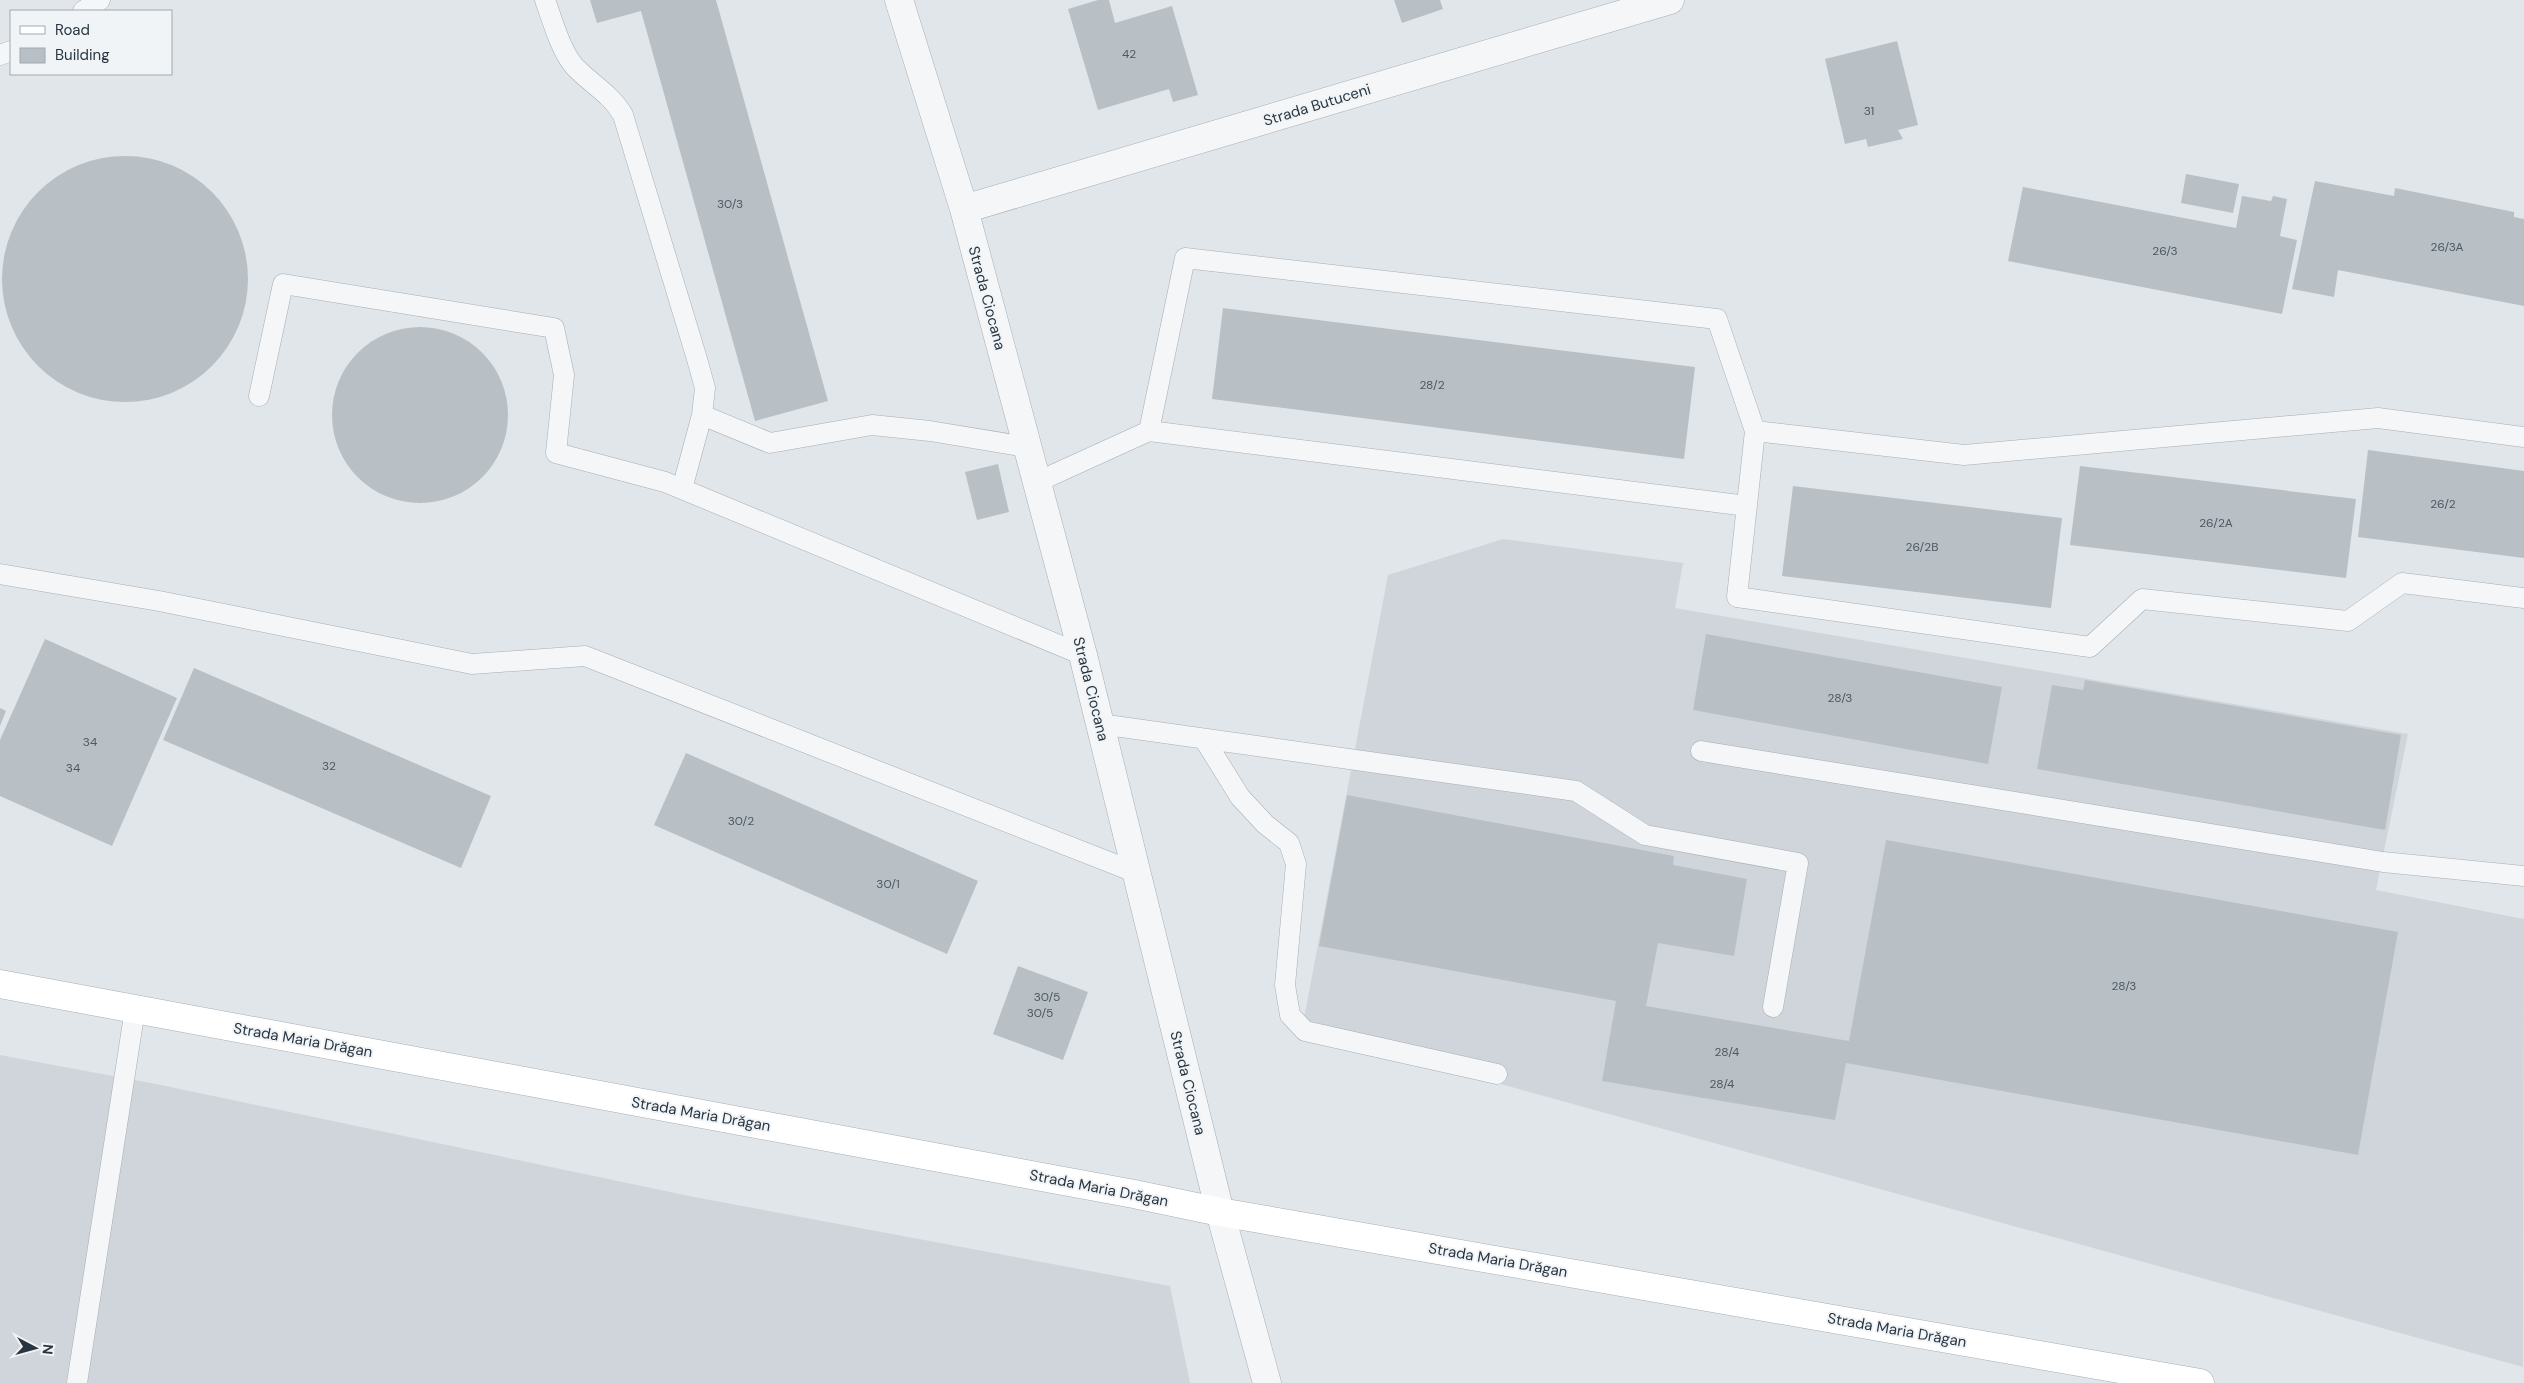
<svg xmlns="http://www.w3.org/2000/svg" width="2524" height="1383" font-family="'DM Sans',sans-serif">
	<rect width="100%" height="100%" fill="#e1e6ea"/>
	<path fill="#cfd5db" d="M 1503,539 L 1683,563 L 1675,608 L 2408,734 L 2376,890 L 2524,919 L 2523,1367 L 1302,1029 L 1388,575 Z
		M 0,1055 L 161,1085 L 694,1197 L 1170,1286 L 1190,1383 L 0,1383 Z"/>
	<path fill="#b8c0c6" d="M 590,0 L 716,0 L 828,401 L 755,421 L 641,11 L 597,23 Z
		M 1098,0 L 1109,0 L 1115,23 L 1172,6 L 1198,95 L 1173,102 L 1169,89 L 1098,110 L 1068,9 Z
		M 1394,0 L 1440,0 L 1443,9 L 1402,23 Z
		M 1897,41 L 1918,125 L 1898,130 L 1903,139 L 1868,147 L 1866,139 L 1845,144 L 1825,59 Z
		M2 279a123 123 0 1 1 246 0a123 123 0 1 1-246 0Z
		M 2186,174 L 2239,184 L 2233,213 L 2181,203 Z
		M 2315,181 L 2394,196 L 2395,188 L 2514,212 L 2514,217 L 2524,219 L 2524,306 L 2338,270 L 2334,297 L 2292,289 Z
		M 2023,187 L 2236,228 L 2242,196 L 2271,201 L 2273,196 L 2287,199 L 2280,236 L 2297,240 L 2282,314 L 2008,261 Z
		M 1223,308 L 1695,367 L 1684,459 L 1212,399 Z
		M332 415a88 88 0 1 1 176 0a88 88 0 1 1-176 0Z
		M 2368,450 L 2524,471 L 2524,558 L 2358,537 Z
		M 998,464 L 1009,512 L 977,520 L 965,472 Z
		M 2080,466 L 2356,499 L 2346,578 L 2070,545 Z
		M 1793,486 L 2062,518 L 2051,608 L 1782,576 Z
		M 1706,634 L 2002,687 L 1988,764 L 1693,710 Z
		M 45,639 L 177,698 L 112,846 L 0,796 L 0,740 Z
		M 194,668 L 491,796 L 461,868 L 163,740 Z
		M 2085,680 L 2401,735 L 2385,830 L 2037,769 L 2052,685 L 2083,690 Z
		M 0,708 L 6,711 L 0,726 Z
		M 686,753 L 978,881 L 947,954 L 654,825 Z
		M 1347,795 L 1674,856 L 1673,865 L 1747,879 L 1734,956 L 1658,943 L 1646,1006 L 1849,1041 L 1886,840 L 2398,932 L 2358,1155 L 1846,1063 L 1835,1120 L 1602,1081 L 1616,1001 L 1319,946 Z
		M 1018,966 L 1088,992 L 1063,1060 L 993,1034 Z"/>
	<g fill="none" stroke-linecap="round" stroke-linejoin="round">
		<defs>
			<path id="service" d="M 545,0 C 552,19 561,52 575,67 C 591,84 611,94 623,115 L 697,359 L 705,388 L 702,415 L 682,489
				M 83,11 L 100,0
				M 0,55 L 11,51
				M 259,396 L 283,284 L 554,328 L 564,375 L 556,453 L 665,482 L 1083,655
				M 702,415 L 770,443 L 872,425 L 930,431 L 1027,447
				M 1149,431 L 1747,506
				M 1755,431 L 1737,597 L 2090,647 L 2142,599 L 2348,621 L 2402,583 L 2524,598
				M 1037,482 L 1149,431 L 1185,258 L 1717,319 L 1755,431 L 1964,455 L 2378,418 L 2524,437
				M 0,574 L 159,601 L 472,664 L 585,656 L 1137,873
				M 1100,724 L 1576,791 L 1645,835 L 1798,863 L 1773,1007
				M 1204,739 L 1240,797 L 1265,824 L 1289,843 L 1296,864 L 1285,985 L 1290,1015 L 1305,1031 L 1497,1074
				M 1701,751 L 2383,862 L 2524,876
				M 77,1383 L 135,1009"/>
			<path id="minor" d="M 899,0 L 964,209 L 1083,655 L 1220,1212
				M 964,209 L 1670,0"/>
			<path id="tertiary" d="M 1220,1212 L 1267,1383"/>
			<path id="secondary" d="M 0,984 L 1134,1194 L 1220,1212 L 2200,1383"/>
		</defs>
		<use href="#service" stroke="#a6aeb4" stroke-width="21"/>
		<use href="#minor" stroke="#a6aeb4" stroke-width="29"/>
		<use href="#tertiary" stroke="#a6aeb4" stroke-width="29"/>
		<use href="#secondary" stroke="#a6aeb4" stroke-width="29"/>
		<use href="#service" stroke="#f4f6f8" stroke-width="20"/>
		<use href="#minor" stroke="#f4f6f8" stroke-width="28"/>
		<use href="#tertiary" stroke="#f4f6f8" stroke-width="28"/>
		<use href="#secondary" stroke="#fff" stroke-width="28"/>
	</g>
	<g text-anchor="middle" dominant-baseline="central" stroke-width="4" stroke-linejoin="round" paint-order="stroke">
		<g font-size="12" fill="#4d5862">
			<text x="1129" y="54">42</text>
			<text x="1869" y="111">31</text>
			<text x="730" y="204">30/3</text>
			<text x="2447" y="247">26/3A</text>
			<text x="2165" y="251">26/3</text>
			<text x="1432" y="385">28/2</text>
			<text x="2443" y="504">26/2</text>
			<text x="2216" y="523">26/2A</text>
			<text x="1922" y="547">26/2B</text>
			<text x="1840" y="698">28/3</text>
			<text x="90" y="742">34</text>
			<text x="329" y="766">32</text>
			<text x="73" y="768">34</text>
			<text x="741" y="821">30/2</text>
			<text x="888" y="884">30/1</text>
			<text x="2124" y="986">28/3</text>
			<text x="1047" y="997">30/5</text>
			<text x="1040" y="1013">30/5</text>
			<text x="1727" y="1052">28/4</text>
			<text x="1722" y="1084">28/4</text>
		</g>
		<g font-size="15" fill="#293641" stroke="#f1f4f7">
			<text transform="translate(1317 105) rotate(-17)">Strada Butuceni</text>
			<text transform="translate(987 298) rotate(75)">Strada Ciocana</text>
			<text transform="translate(1091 689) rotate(76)">Strada Ciocana</text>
			<text transform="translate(303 1040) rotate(10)">Strada Maria Drăgan</text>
			<text transform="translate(1188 1083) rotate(76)">Strada Ciocana</text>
			<text transform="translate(701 1114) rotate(10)">Strada Maria Drăgan</text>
			<text transform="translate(1099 1188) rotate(11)">Strada Maria Drăgan</text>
			<text transform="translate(1498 1260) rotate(10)">Strada Maria Drăgan</text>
			<text transform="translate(1897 1330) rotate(10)">Strada Maria Drăgan</text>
		</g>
	</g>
	<rect x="10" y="10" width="162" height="65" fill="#f1f4f7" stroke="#a1a8ae"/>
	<rect x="20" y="26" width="25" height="8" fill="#ffffff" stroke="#a1a8ae"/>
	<text x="55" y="35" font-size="15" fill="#293641">Road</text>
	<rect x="20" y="48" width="25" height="15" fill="#b8c0c6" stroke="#a1a8ae"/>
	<text x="55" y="60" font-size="15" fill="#293641">Building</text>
	<g transform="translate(35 1348) rotate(96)" stroke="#f1f4f7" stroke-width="4" paint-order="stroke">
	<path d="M0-4L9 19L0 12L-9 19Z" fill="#293641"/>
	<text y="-8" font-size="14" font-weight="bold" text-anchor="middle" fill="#293641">N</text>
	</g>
</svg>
